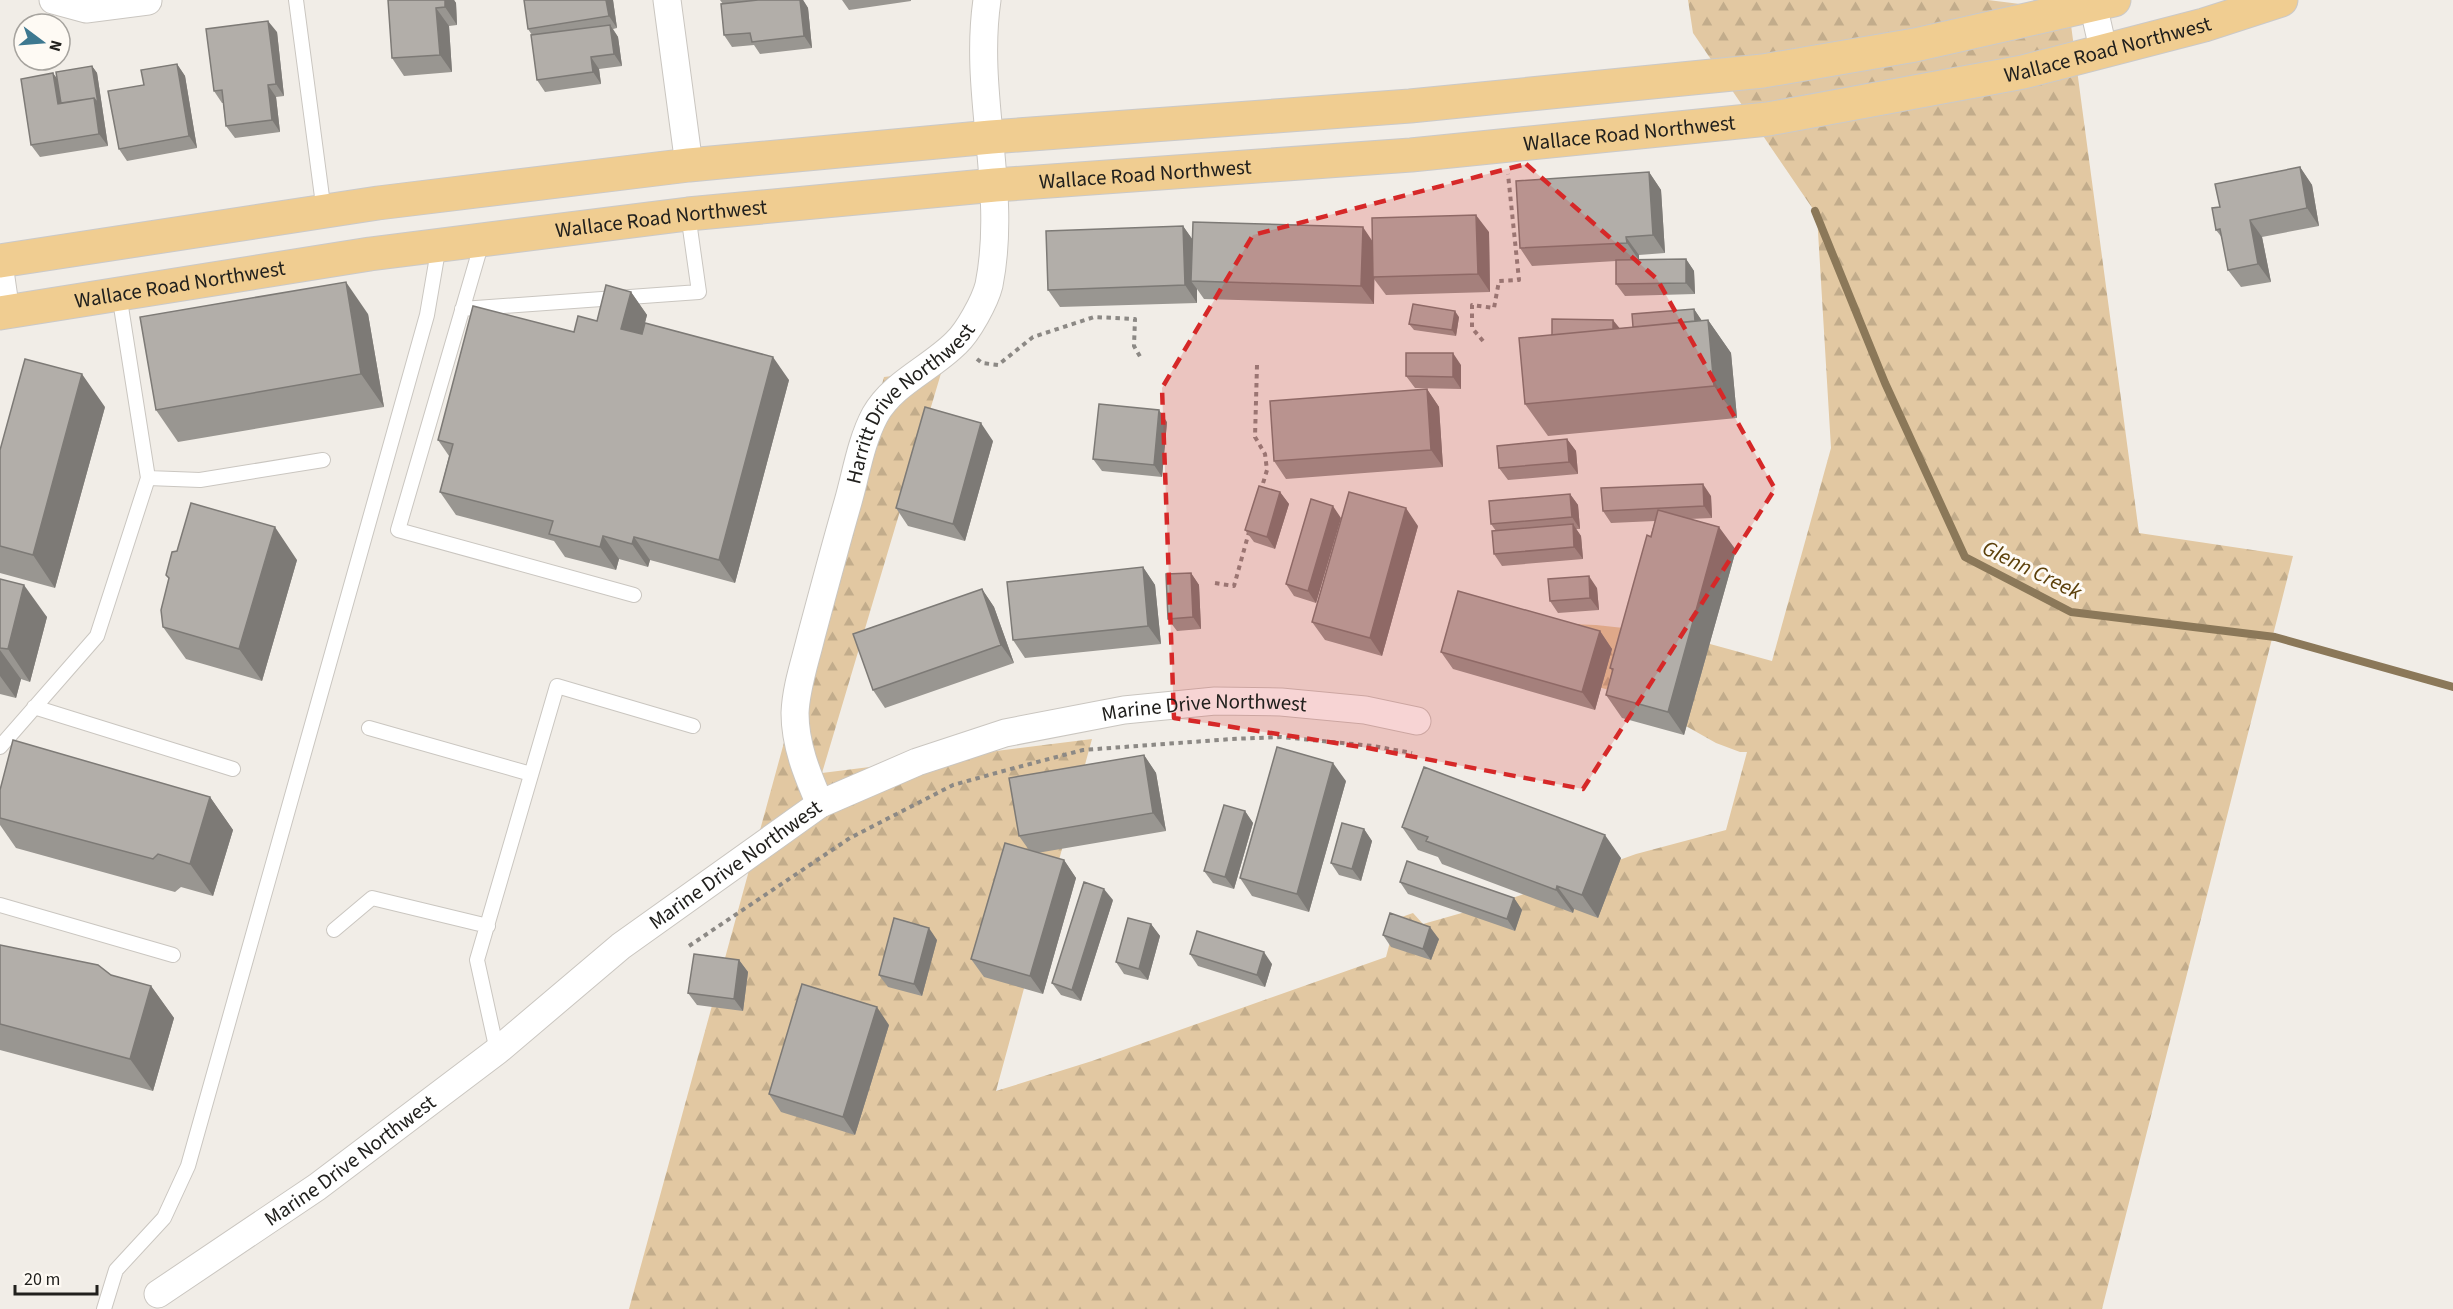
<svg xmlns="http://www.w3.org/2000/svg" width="2453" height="1309" font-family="'Source Sans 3',sans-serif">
	<defs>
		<pattern id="forest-firs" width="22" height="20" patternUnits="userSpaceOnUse" patternTransform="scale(1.5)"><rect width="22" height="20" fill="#e2c8a2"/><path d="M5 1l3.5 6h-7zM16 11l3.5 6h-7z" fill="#c2ac8b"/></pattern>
	</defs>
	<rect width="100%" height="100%" fill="#f1ede7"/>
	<path fill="url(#forest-firs)" d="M 1688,0 L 1988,0 L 2069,10 L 2139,533 L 2293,556 L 2102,1309 L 629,1309 L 884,377 L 942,370 L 822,773 L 1092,739 L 996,1091 L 1092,1061 L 1386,957 L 1396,919 L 1413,913 L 1423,924 L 1504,901 L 1636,854 L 1726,830 L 1747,752 L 1740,752 L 1716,743 L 1654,708 L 1609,690 L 1573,680 L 1503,621 L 1596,625 L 1670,633 L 1772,661 L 1831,448 L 1817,215 L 1693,33 Z"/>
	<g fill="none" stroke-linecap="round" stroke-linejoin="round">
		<path stroke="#8b7859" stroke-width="8" d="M 1815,211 L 1885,383 L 1965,557 L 2071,612 L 2275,637 L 2453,687"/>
		<defs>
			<path id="lane" d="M 296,0 L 324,212
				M 482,242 L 398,530 L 634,595
				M 462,309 L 699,292 L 688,214
				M 148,478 L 200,480 L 323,460
				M 34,707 L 233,769
				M 369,728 L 531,774
				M 0,747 L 97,636 L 148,478 L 119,294
				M 0,905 L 173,955
				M 334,930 L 372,898 L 488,926
				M 497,1051 L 477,960 L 557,686 L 693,726
				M 104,1309 L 116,1270 L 164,1218 L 188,1166 L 427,315 L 439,245"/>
			<g id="street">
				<path d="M 53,0 L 86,9 L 148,1"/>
				<path d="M 667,0 L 689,165"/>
				<path d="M 2092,0 L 2104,53"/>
				<path d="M 0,271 L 6,312"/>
				<path id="s1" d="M 820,804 C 807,774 795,745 795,713 C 796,687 805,662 811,637 C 823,592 835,547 848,502 C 856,474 861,441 875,415 C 893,383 930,369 956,343 C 968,332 985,301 989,285 C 1008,190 973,95 987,0"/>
				<path id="s2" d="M 158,1294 L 317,1187 L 497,1051 L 621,946 L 820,804 L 917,762 L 1005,733 L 1124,710 L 1215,701 L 1281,702 L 1365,710 L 1417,721"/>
			</g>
			<g id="primary">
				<path d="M 0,261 L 378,203 L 689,165 L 991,137 L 1410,106 L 1763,71 L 1915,45 L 2114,0"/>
				<path id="s3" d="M 0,313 L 370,254 L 688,214 L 995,185 L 1411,155 L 1768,119 L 2023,72 L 2204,25 L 2281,0"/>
			</g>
		</defs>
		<use href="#lane" stroke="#cac6c0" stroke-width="16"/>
		<use href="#street" stroke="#cac6c0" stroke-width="29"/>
		<use href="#primary" stroke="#cac9c9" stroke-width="35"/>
		<path stroke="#8c8985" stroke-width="4" stroke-dasharray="4.5 4.5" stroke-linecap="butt" d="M 1483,341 L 1472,328 L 1472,305 L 1494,308 L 1499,281 L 1519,280 L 1508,174
			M 977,359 L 982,363 L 998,365 L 1033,337 L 1094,317 L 1135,319 L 1134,346 L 1142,360
			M 1257,365 L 1255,437 L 1265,454 L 1267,470 L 1261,490
			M 1215,583 L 1234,586 L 1249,532
			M 689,946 L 850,838 L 953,785 L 1007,770 L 1083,750 L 1232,739 L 1281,737 L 1373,746 L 1412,753"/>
		<use href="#lane" stroke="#fff" stroke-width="14"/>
		<use href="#street" stroke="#fff" stroke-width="27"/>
		<use href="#primary" stroke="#f0cd91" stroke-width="33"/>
	</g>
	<path fill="#999691" d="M 388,0 L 454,0 L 456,3 L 457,25 L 449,26 L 452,72 L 404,76 L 392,58 Z
		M 613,0 L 617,28 L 613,29 L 618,37 L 622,66 L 599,69 L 601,84 L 545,92 L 537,80 L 532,35 L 528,29 Z
		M 720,0 L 803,0 L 808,8 L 812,48 L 760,54 L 754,45 L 732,47 L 724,35 L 723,4 Z
		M 842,0 L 911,0 L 911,1 L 849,10 Z
		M 277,32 L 284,96 L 276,97 L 280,132 L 235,138 L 226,126 L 223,103 L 222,103 L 214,91 Z
		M 177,64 L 185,76 L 197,148 L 127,161 L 119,149 L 144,85 Z
		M 92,66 L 97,73 L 108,146 L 40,157 L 31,145 L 57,79 Z
		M 2300,167 L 2312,185 L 2319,226 L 2262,237 L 2271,282 L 2241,287 L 2228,270 L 2223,239 L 2216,230 L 2220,207 Z
		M 1649,172 L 1661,190 L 1665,253 L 1639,255 L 1639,260 L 1686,259 L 1694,271 L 1695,294 L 1625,296 L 1616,284 L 1616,261 L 1532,266 L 1520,248 Z
		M 1183,226 L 1192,239 L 1372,241 L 1489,232 L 1490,292 L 1386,295 L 1374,279 L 1374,304 L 1204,299 L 1197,289 L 1197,303 L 1060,307 L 1048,290 Z
		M 631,292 L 647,315 L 642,334 L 789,380 L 735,583 L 650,560 L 648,567 L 619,559 L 616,570 L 565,557 L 554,541 L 456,515 L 440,492 L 449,456 L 438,440 L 597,321 Z
		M 1694,309 L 1702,321 L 1708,320 L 1731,353 L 1737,418 L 1548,436 L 1525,404 L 1552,335 L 1633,327 Z
		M 368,314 L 384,407 L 178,442 L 156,410 Z
		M 1459,317 L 1456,336 L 1414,330 L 1409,324 Z
		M 1461,365 L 1461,389 L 1415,388 L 1406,376 Z
		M 1427,389 L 1439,407 L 1443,467 L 1286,479 L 1274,461 Z
		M 105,407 L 55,588 L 0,573 L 0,546 Z
		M 1167,422 L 1162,477 L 1102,471 L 1093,459 Z
		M 1567,439 L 1576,451 L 1578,474 L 1508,480 L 1499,468 Z
		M 993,441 L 965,541 L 908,526 L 896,508 Z
		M 1280,492 L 1289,504 L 1275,549 L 1254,542 L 1245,530 Z
		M 1570,494 L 1578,505 L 1580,529 L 1576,529 L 1581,536 L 1583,559 L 1502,566 L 1494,554 L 1496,531 L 1491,524 Z
		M 1711,496 L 1712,518 L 1689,519 L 1736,550 L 1684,735 L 1622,718 L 1606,695 L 1612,671 L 1610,668 L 1655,521 L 1611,523 L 1603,511 Z
		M 1341,518 L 1316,603 L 1294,596 L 1286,584 Z
		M 1418,526 L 1382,656 L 1325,640 L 1312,622 Z
		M 297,560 L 262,681 L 186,659 L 163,627 L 169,579 L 166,575 Z
		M 1143,567 L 1155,585 L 1161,644 L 1025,658 L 1013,640 Z
		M 1191,573 L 1199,585 L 1201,629 L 1177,631 L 1168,619 Z
		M 0,579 L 47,617 L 30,682 L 21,679 L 16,698 L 0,694 Z
		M 1597,588 L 1599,610 L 1558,613 L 1550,601 Z
		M 982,589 L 994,607 L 1014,663 L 885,708 L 873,690 Z
		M 1600,631 L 1612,649 L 1595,710 L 1453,669 L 1441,652 Z
		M 1144,755 L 1156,773 L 1166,831 L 1037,853 L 1064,860 L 1076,878 L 1043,994 L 984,977 L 971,959 L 1029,850 L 1019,836 Z
		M 1346,781 L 1309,912 L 1252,896 L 1240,878 Z
		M 0,790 L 210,797 L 233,830 L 213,896 L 181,887 L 175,892 L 16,848 L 0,825 Z
		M 1245,811 L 1253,823 L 1234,889 L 1213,883 L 1204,871 Z
		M 1402,827 L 1621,858 L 1598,918 L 1574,909 L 1573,913 L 1442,864 L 1438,857 L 1418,850 Z
		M 1364,829 L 1372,841 L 1361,881 L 1339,875 L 1331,863 Z
		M 1400,882 L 1514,898 L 1522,910 L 1515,931 L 1408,894 Z
		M 1113,900 L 1081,1001 L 1061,995 L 1052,983 Z
		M 1151,924 L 1160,936 L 1148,980 L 1124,974 L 1116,962 Z
		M 1383,935 L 1439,939 L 1431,960 L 1391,947 Z
		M 937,940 L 922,996 L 888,987 L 879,975 Z
		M 0,945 L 151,986 L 174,1018 L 153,1091 L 0,1050 Z
		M 1190,954 L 1272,964 L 1265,987 L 1198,966 Z
		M 739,960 L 748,972 L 743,1011 L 697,1005 L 688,993 Z
		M 889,1025 L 855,1135 L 781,1112 L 769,1094 Z"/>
	<path fill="#7d7a76" d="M 445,0 L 454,0 L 456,3 L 457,25 L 445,7 Z
		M 606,0 L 613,0 L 617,28 L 609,16 Z
		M 800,0 L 803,0 L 808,8 L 812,48 L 804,36 Z
		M 436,8 L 449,26 L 452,72 L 440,55 Z
		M 268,21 L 277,32 L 284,96 L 276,84 Z
		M 610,25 L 618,37 L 622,66 L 614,54 Z
		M 591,57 L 599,69 L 601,84 L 593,72 Z
		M 177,64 L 185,76 L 197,148 L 189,136 Z
		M 92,66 L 97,73 L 108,146 L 99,134 L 94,98 Z
		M 53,73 L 62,85 L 65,109 L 58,104 Z
		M 268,85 L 276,97 L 280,132 L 272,120 Z
		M 2300,167 L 2312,185 L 2319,226 L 2307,208 Z
		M 1649,172 L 1661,190 L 1665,253 L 1653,235 Z
		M 1476,215 L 1489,232 L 1490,292 L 1478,274 Z
		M 2250,220 L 2262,237 L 2271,282 L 2258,264 Z
		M 1183,226 L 1195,243 L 1191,281 L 1197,289 L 1197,303 L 1185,285 Z
		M 1363,227 L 1375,245 L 1374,304 L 1361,286 Z
		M 1626,237 L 1639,255 L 1639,260 L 1627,243 Z
		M 1686,259 L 1694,271 L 1695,294 L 1686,283 Z
		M 346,282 L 368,314 L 384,407 L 361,374 Z
		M 631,292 L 647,315 L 637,352 L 621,329 Z
		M 1694,309 L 1702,321 L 1696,332 Z
		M 1455,311 L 1459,317 L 1456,336 L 1452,330 Z
		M 1613,320 L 1622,331 L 1613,342 Z
		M 1708,320 L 1731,353 L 1737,418 L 1714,386 Z
		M 1453,353 L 1461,365 L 1461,389 L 1453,377 Z
		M 773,357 L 789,380 L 735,583 L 719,560 Z
		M 82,374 L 105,407 L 55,588 L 33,555 Z
		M 1427,389 L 1439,407 L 1443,467 L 1431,450 Z
		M 1159,410 L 1167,422 L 1162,477 L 1154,465 Z
		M 981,423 L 993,441 L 965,541 L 953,524 Z
		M 1567,439 L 1576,451 L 1578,474 L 1569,462 Z
		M 1703,484 L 1711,496 L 1712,518 L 1704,506 Z
		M 1280,492 L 1289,504 L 1275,549 L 1267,537 Z
		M 1570,494 L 1578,505 L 1580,529 L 1572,517 Z
		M 1333,506 L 1341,518 L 1316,603 L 1308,591 Z
		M 1406,508 L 1418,526 L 1382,656 L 1370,638 Z
		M 1573,524 L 1581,536 L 1583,559 L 1574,547 Z
		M 275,527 L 297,560 L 262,681 L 239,649 Z
		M 1719,527 L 1736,550 L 1684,735 L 1668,712 Z
		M 603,536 L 619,559 L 616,570 L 600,547 Z
		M 634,537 L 650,560 L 648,567 L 632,544 Z
		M 1143,567 L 1155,585 L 1161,644 L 1148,626 Z
		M 1191,573 L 1199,585 L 1201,629 L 1193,617 Z
		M 1589,576 L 1597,588 L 1599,610 L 1590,598 Z
		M 24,585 L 47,617 L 30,682 L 8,649 Z
		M 982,589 L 994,607 L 1014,663 L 1001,645 Z
		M 1600,631 L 1612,649 L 1595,710 L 1582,692 Z
		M 0,650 L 21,679 L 16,698 L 0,676 Z
		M 1144,755 L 1156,773 L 1166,831 L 1153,813 Z
		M 1333,763 L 1346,781 L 1309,912 L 1297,894 Z
		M 210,797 L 233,830 L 213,896 L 190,864 Z
		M 1245,811 L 1253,823 L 1234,889 L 1225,877 Z
		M 1364,829 L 1372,841 L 1361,881 L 1352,869 Z
		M 1605,835 L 1621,858 L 1598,918 L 1582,895 Z
		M 1064,860 L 1076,878 L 1043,994 L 1030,976 Z
		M 1557,886 L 1574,909 L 1573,913 L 1556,890 Z
		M 1104,889 L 1113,900 L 1081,1001 L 1072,990 Z
		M 1514,898 L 1522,910 L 1515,931 L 1507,919 Z
		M 1151,924 L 1160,936 L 1148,980 L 1139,969 Z
		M 1430,927 L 1439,939 L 1431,960 L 1423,949 Z
		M 929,928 L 937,940 L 922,996 L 914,984 Z
		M 1264,952 L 1272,964 L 1265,987 L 1257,975 Z
		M 739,960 L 748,972 L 743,1011 L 734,999 Z
		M 151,986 L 174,1018 L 153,1091 L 130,1059 Z
		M 877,1007 L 889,1025 L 855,1135 L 843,1117 Z"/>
	<path fill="#b2aea9" stroke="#7d7a76" stroke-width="1.5" d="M 388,0 L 445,0 L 445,7 L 436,8 L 440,55 L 392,58 Z
		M 524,0 L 606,0 L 609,16 L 528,29 Z
		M 758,0 L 800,0 L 804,36 L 752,42 L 750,33 L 724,35 L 721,4 Z
		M 268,21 L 276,84 L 268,85 L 272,120 L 226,126 L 222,90 L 214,91 L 206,29 Z
		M 610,25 L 614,54 L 591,57 L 593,72 L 537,80 L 531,35 Z
		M 177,64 L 189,136 L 119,149 L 108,91 L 144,85 L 141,70 Z
		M 92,66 L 98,104 L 94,98 L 61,103 L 56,72 Z
		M 53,73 L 58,104 L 94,98 L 99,134 L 31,145 L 21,79 Z
		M 2300,167 L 2307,208 L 2250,220 L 2258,264 L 2228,270 L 2220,229 L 2216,230 L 2212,208 L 2220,207 L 2215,184 Z
		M 1649,172 L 1653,235 L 1626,237 L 1627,243 L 1520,248 L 1516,181 Z
		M 1476,215 L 1478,274 L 1373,277 L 1372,218 Z
		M 1193,222 L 1363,227 L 1361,286 L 1191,281 Z
		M 1183,226 L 1185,285 L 1048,290 L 1046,231 Z
		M 1686,259 L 1686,283 L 1616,284 L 1616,260 Z
		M 346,282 L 361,374 L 156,410 L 140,317 Z
		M 606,285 L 631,292 L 621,329 L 642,334 L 645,323 L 773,357 L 719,560 L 634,537 L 632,544 L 603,536 L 600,547 L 549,534 L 553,521 L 440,492 L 453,444 L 438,440 L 473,306 L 574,332 L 578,316 L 597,321 Z
		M 1413,304 L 1455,311 L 1452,330 L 1409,324 Z
		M 1694,309 L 1695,321 L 1633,327 L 1632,314 Z
		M 1552,319 L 1613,320 L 1613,329 L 1552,335 Z
		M 1708,320 L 1714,386 L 1525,404 L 1519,338 Z
		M 1406,353 L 1453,353 L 1453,377 L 1406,376 Z
		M 25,359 L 82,374 L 33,555 L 0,546 L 0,450 Z
		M 1427,389 L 1431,450 L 1274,461 L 1270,401 Z
		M 1099,404 L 1159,410 L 1154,465 L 1093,459 Z
		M 925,407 L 981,423 L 953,524 L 896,508 Z
		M 1567,439 L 1569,462 L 1499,468 L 1497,446 Z
		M 1703,484 L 1704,506 L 1603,511 L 1601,488 Z
		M 1259,486 L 1280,492 L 1267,537 L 1245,530 Z
		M 1349,492 L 1406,508 L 1370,638 L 1312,622 Z
		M 1570,494 L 1572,517 L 1491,524 L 1489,501 Z
		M 1311,499 L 1333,506 L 1308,591 L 1286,584 Z
		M 191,503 L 275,527 L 239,649 L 163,627 L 161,610 L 169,578 L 166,575 L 172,552 L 177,551 Z
		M 1658,510 L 1719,527 L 1668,712 L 1606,695 L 1613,669 L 1610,668 L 1647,535 L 1651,537 Z
		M 1573,524 L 1574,547 L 1494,554 L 1492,531 Z
		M 1143,567 L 1148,626 L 1013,640 L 1007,582 Z
		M 1191,573 L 1193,617 L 1168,619 L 1166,574 Z
		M 1589,576 L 1590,598 L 1550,601 L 1548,579 Z
		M 0,579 L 24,585 L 8,649 L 0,648 Z
		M 982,589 L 1001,645 L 873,690 L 853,634 Z
		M 1458,591 L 1600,631 L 1582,692 L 1441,652 Z
		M 13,740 L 210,797 L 190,864 L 158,854 L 153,859 L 0,818 L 0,790 Z
		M 1277,747 L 1333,763 L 1297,894 L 1240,878 Z
		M 1144,755 L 1153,813 L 1019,836 L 1009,778 Z
		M 1424,767 L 1605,835 L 1582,895 L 1557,886 L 1556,890 L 1426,841 L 1428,837 L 1402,827 Z
		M 1224,805 L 1245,811 L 1225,877 L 1204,871 Z
		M 1342,823 L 1364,829 L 1352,869 L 1331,863 Z
		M 1005,843 L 1064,860 L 1030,976 L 971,959 Z
		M 1407,861 L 1514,898 L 1507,919 L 1400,882 Z
		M 1084,882 L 1104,889 L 1072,990 L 1052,983 Z
		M 1390,913 L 1430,927 L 1423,949 L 1383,935 Z
		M 894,918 L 929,928 L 914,984 L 879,975 Z
		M 1128,918 L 1151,924 L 1139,969 L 1116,962 Z
		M 1197,931 L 1264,952 L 1257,975 L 1190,954 Z
		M 0,945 L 98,965 L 111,975 L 151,986 L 130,1059 L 0,1024 Z
		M 694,954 L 739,960 L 734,999 L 688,993 Z
		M 802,984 L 877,1007 L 843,1117 L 769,1094 Z"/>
	<path fill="#d62828" fill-opacity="0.2" stroke="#d62828" stroke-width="4.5" stroke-dasharray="12 8" stroke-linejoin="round" d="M 1526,164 L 1657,279 L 1775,489 L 1583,789 L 1368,748 L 1174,718 L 1162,388 L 1253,235 Z"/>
	<g text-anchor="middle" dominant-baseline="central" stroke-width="6" stroke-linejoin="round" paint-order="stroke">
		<g font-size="21" fill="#21201d" stroke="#fefaf4">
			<text stroke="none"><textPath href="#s3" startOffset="2126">Wallace Road Northwest</textPath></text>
			<text stroke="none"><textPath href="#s3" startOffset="1640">Wallace Road Northwest</textPath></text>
			<text stroke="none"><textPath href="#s3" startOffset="1154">Wallace Road Northwest</textPath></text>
			<text stroke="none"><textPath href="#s3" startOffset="668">Wallace Road Northwest</textPath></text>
			<text stroke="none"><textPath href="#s3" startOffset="182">Wallace Road Northwest</textPath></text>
			<text stroke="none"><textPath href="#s1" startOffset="434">Harritt Drive Northwest</textPath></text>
			<text stroke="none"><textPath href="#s2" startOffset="1224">Marine Drive Northwest</textPath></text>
			<text stroke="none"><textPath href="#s2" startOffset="720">Marine Drive Northwest</textPath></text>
			<text stroke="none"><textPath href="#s2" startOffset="234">Marine Drive Northwest</textPath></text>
		</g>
		<g font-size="22" font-style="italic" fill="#5c400a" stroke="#fefaf4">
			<text transform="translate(2032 570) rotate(26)">Glenn Creek</text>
		</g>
	</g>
	<g transform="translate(42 42) rotate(106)"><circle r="28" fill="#fefaf4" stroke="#a6a39e" stroke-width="1.5"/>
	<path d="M0-4.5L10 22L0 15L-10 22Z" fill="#3d7890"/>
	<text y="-9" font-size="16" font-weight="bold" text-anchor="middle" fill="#21201d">N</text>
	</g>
	<path d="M15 1285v9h82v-9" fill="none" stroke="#21201d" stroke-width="3"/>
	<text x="24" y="1285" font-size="18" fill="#21201d" stroke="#fefaf4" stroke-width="4.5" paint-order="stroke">20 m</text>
</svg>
